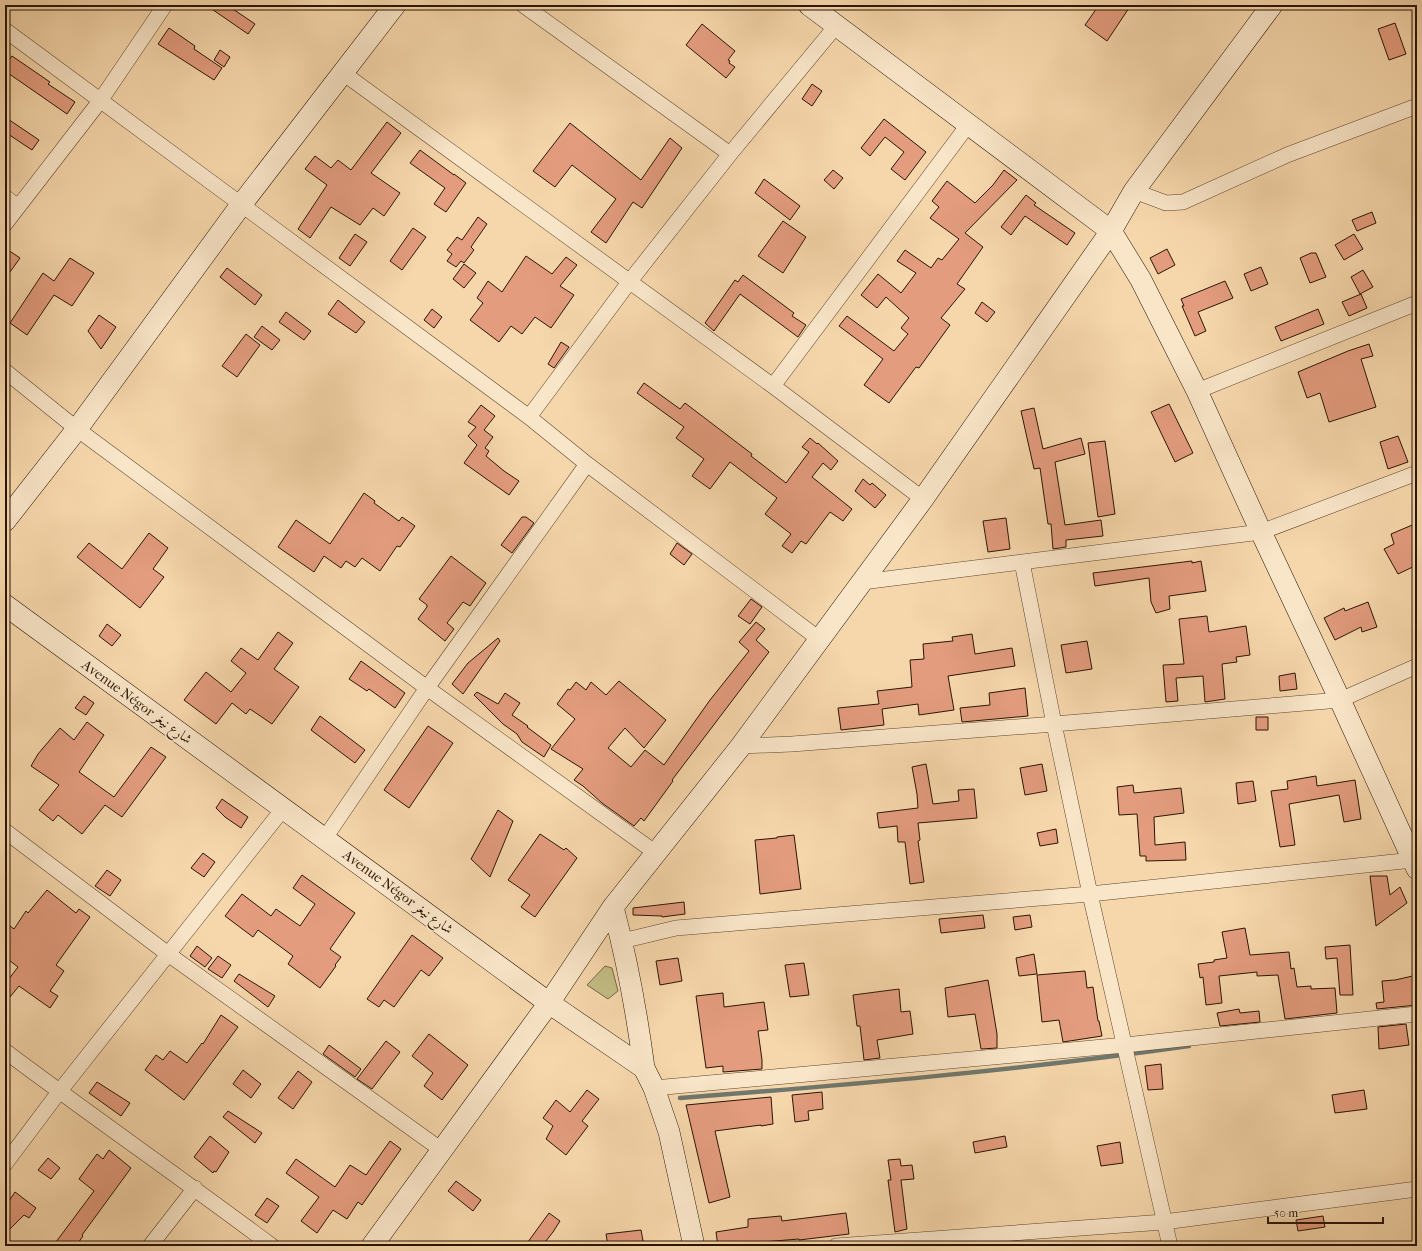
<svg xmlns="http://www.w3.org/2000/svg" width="1422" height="1251" font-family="'IM FELL French Canon',Amiri,serif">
	<rect width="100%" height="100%" fill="#f6d7ab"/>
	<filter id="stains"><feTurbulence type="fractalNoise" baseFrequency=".005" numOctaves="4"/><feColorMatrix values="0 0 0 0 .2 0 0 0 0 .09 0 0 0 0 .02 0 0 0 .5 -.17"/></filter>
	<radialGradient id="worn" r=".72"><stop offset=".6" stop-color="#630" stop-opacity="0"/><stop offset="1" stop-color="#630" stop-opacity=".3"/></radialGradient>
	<path fill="#c3bc84" stroke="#766844" d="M 605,966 L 612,968 L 618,991 L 608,999 L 587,985 Z"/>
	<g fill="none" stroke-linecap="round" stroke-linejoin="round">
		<path stroke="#70776c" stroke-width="4.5" d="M 680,1098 C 850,1085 1020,1070 1189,1046"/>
	</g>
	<path fill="#e39c7e" stroke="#2a1504" d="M 206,5 L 227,5 L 255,24 L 248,34 Z
		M 1099,5 L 1131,5 L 1107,41 L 1085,25 Z
		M 1395,23 L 1406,54 L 1389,60 L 1378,29 Z
		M 702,24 L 735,51 L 728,60 L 730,61 L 729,63 L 735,67 L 726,78 L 686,45 Z
		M 169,28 L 195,46 L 194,49 L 222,68 L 214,80 L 158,44 Z
		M 220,50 L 230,57 L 224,67 L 214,60 Z
		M 12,56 L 50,82 L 48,84 L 75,102 L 67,114 L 5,71 L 5,65 Z
		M 812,84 L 822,91 L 812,106 L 802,99 Z
		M 5,117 L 39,140 L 32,150 L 5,132 Z
		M 884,119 L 926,152 L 905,180 L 891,169 L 904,152 L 885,137 L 870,156 L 861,148 Z
		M 387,122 L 401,133 L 371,173 L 400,193 L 384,216 L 373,208 L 360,225 L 331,207 L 310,238 L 298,229 L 327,185 L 305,169 L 315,156 L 331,168 L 338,160 L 351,170 Z
		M 570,123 L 641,180 L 670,138 L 682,148 L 642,208 L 633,202 L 606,243 L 591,232 L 616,199 L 572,165 L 555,187 L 533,171 Z
		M 420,150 L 454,175 L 454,174 L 466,183 L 446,212 L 434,204 L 445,188 L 410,163 Z
		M 833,170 L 843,178 L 834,189 L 824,180 Z
		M 1004,170 L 1017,180 L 965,233 L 983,247 L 957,284 L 965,289 L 941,318 L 950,325 L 919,368 L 916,367 L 889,403 L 864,385 L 883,359 L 839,326 L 847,316 L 894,351 L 908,334 L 901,328 L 909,318 L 886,297 L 877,308 L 861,295 L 878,274 L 901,293 L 916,273 L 897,261 L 905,250 L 931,268 L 938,258 L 942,260 L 959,239 L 930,218 L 939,207 L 932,201 L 947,181 L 975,203 L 993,185 Z
		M 764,179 L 800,206 L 790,220 L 755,193 Z
		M 1026,195 L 1036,203 L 1034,205 L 1075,233 L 1067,245 L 1025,216 L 1011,235 L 1001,227 Z
		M 1372,212 L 1376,223 L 1357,231 L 1352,220 Z
		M 478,217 L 487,224 L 471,247 L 474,250 L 464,263 L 461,261 L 456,267 L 447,261 L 452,254 L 447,250 L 457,237 L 462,240 Z
		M 783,221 L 806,237 L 783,273 L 758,256 Z
		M 413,228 L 426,237 L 402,270 L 390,261 Z
		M 355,234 L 367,242 L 350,266 L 339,258 Z
		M 1354,234 L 1363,249 L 1344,260 L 1335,245 Z
		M 5,248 L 20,258 L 5,279 Z
		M 1167,249 L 1175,265 L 1158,274 L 1150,258 Z
		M 1311,253 L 1316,253 L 1326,277 L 1310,283 L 1300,258 Z
		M 526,256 L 552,274 L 566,257 L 577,265 L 560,286 L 574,295 L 551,328 L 535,317 L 522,334 L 511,326 L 499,342 L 470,320 L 483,303 L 477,298 L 488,281 L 502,292 Z
		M 70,258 L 94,273 L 72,306 L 54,295 L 27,335 L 10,323 L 43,273 L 54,281 Z
		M 464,264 L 476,273 L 464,288 L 453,279 Z
		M 1261,267 L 1268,284 L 1251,291 L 1244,274 Z
		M 227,268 L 262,295 L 255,305 L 220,277 Z
		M 1363,270 L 1373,287 L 1360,294 L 1351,277 Z
		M 743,275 L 794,313 L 792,316 L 806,325 L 798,337 L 740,294 L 714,331 L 705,323 L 735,280 L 738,282 Z
		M 1225,281 L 1233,298 L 1198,312 L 1206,331 L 1195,336 L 1182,306 L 1184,306 L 1181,299 Z
		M 1361,294 L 1367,308 L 1349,316 L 1342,302 Z
		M 338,300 L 365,322 L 356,333 L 328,314 Z
		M 982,302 L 995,312 L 987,322 L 975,313 Z
		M 432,309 L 442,317 L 434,328 L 424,320 Z
		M 1318,309 L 1324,324 L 1281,341 L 1275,327 Z
		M 286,312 L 311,331 L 304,340 L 279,322 Z
		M 99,315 L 116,327 L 101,349 L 88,331 Z
		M 262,326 L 280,340 L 272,350 L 254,337 Z
		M 246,334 L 260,345 L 237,377 L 222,366 Z
		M 561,342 L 569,347 L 554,368 L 548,364 Z
		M 1369,344 L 1373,356 L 1361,359 L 1376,407 L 1329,422 L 1320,393 L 1307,398 L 1298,372 L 1348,351 Z
		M 644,383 L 680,409 L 685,403 L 752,454 L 751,456 L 786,483 L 809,452 L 802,447 L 810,438 L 817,444 L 818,443 L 838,461 L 831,470 L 823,463 L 812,477 L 852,509 L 843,521 L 830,512 L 806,544 L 801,541 L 792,553 L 782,546 L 791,534 L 765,514 L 777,498 L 730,462 L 710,489 L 692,476 L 704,459 L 676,438 L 684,427 L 637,393 Z
		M 1169,404 L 1193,453 L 1175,462 L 1151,412 Z
		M 481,405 L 495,416 L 484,430 L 493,437 L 485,448 L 489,451 L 486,456 L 504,471 L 519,481 L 509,495 L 464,463 L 477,445 L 468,436 L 476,427 L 468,422 Z
		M 1034,408 L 1043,449 L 1081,438 L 1085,454 L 1055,462 L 1065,525 L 1101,520 L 1103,536 L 1066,540 L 1066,547 L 1053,549 L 1051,524 L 1048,524 L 1040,468 L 1034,469 L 1021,411 Z
		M 1398,436 L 1408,462 L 1388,469 L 1380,442 Z
		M 1105,441 L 1115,514 L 1098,517 L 1088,443 Z
		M 863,479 L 870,485 L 872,483 L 886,495 L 875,508 L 855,491 Z
		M 364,493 L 375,501 L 374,503 L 399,521 L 402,517 L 415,526 L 400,547 L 397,546 L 380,571 L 362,558 L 355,567 L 346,561 L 341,568 L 324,556 L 314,572 L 278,547 L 296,520 L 330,544 Z
		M 522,517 L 526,517 L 534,523 L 512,553 L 501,545 Z
		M 1006,518 L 1010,549 L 988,552 L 983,521 Z
		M 1417,523 L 1417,565 L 1398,574 L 1384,549 L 1394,544 L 1391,534 Z
		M 149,533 L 168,548 L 153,569 L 164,577 L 140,608 L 77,557 L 89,543 L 122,569 Z
		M 677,543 L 692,554 L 684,565 L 670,554 Z
		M 451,556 L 486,583 L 470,606 L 463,602 L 447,623 L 454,629 L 445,641 L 418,619 L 427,607 L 427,605 L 419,599 Z
		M 1192,561 L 1192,563 L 1201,561 L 1206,591 L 1169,596 L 1170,609 L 1156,613 L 1151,602 L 1149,578 L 1095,586 L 1093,573 Z
		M 751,599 L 762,607 L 750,624 L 738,616 Z
		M 1368,602 L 1377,627 L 1362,632 L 1361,627 L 1335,640 L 1324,618 L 1344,608 L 1345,611 Z
		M 1207,616 L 1209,632 L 1246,626 L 1250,655 L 1236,657 L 1237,662 L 1222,664 L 1225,699 L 1205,702 L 1203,676 L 1176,678 L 1178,701 L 1166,702 L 1163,665 L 1184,664 L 1179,619 Z
		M 756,622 L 765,629 L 756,640 L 769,652 L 672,780 L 673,781 L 644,821 L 641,818 L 634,826 L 602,803 L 583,786 L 574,780 L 583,769 L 551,749 L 575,719 L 557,704 L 568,689 L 570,690 L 576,682 L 586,690 L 591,682 L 606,695 L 619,681 L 666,720 L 644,748 L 625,728 L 608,748 L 631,767 L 645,750 L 664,765 L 710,700 L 749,651 L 739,642 Z
		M 107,624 L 121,635 L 112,646 L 99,636 Z
		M 278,632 L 293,643 L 274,669 L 299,687 L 272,724 L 250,709 L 246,714 L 232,703 L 216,724 L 184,700 L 206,672 L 231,692 L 246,673 L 231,661 L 241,648 L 258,660 Z
		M 972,634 L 975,654 L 1012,648 L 1015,666 L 948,676 L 954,710 L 919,715 L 918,704 L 882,709 L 884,725 L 841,730 L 838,708 L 879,704 L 877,691 L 912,687 L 910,660 L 924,659 L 923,644 L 953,641 L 952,637 Z
		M 498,638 L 500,641 L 463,694 L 452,684 L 468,663 Z
		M 1087,641 L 1092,669 L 1066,673 L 1061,645 Z
		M 361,661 L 405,693 L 395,708 L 369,689 L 367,691 L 349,679 Z
		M 1295,673 L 1297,689 L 1280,691 L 1279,676 Z
		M 1025,688 L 1028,716 L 962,722 L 960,708 L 990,705 L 989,693 Z
		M 477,692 L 498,704 L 505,693 L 520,703 L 512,715 L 528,726 L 527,727 L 551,745 L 544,757 L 522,742 L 517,734 L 503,724 L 474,695 Z
		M 84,696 L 94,703 L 86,715 L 75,708 Z
		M 320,716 L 365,750 L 355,763 L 311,730 Z
		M 1256,717 L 1268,717 L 1268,730 L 1256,730 Z
		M 87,722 L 104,735 L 79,772 L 114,797 L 151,747 L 166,757 L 122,817 L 105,805 L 82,834 L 58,815 L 53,821 L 39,810 L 59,785 L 31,766 L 38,754 L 60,728 L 74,740 Z
		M 428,726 L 453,743 L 409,808 L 384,790 Z
		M 926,764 L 933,804 L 959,801 L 958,790 L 974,789 L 977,818 L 918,823 L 920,840 L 918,841 L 924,882 L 910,884 L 905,842 L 898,842 L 897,826 L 879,828 L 877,813 L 918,808 L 917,794 L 912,767 Z
		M 1042,764 L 1047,791 L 1025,795 L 1020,768 Z
		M 1316,776 L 1317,786 L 1355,780 L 1361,819 L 1344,822 L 1339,795 L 1289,804 L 1295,845 L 1280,847 L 1271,791 L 1288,789 L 1287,781 Z
		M 1253,781 L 1256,801 L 1238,804 L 1236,783 Z
		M 1133,785 L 1134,793 L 1181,788 L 1184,813 L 1154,817 L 1155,845 L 1185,842 L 1186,860 L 1146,861 L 1146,856 L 1140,856 L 1137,814 L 1119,815 L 1117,787 Z
		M 222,799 L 248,817 L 241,828 L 225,817 L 216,808 Z
		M 498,810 L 513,821 L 490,877 L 471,859 Z
		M 1056,829 L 1058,843 L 1040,846 L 1037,833 Z
		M 540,834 L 564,850 L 566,848 L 577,858 L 535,917 L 521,907 L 530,895 L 508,880 Z
		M 794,835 L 801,889 L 760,894 L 755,840 L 777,838 L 777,837 Z
		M 203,853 L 215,862 L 204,877 L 191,868 Z
		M 107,870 L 121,880 L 110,896 L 95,886 Z
		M 302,875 L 355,913 L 330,949 L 341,957 L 335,965 L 336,966 L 320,988 L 288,964 L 293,956 L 258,930 L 253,937 L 225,916 L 242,894 L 271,916 L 276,909 L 300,926 L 315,904 L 293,888 Z
		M 1370,876 L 1387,876 L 1390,895 L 1400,887 L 1407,903 L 1376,926 Z
		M 47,890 L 76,913 L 79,909 L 90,917 L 56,965 L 64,971 L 50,991 L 58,996 L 50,1008 L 19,986 L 5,1003 L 5,984 L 18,967 L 5,957 L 5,922 L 14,929 L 26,911 L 28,913 Z
		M 684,902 L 685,914 L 662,917 L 662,916 L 633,915 L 633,908 Z
		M 983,915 L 985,928 L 941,933 L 939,919 Z
		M 1030,915 L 1032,927 L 1015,930 L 1013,917 Z
		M 1245,928 L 1250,955 L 1289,952 L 1291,969 L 1294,968 L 1297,987 L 1311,986 L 1311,989 L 1335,988 L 1337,1013 L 1285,1019 L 1278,975 L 1257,976 L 1257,972 L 1219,976 L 1222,1003 L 1206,1005 L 1203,977 L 1200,978 L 1198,964 L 1214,962 L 1214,960 L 1227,958 L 1222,932 Z
		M 412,935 L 443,958 L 429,976 L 421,970 L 394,1007 L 384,1000 L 379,1007 L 367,999 Z
		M 1350,945 L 1353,995 L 1340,995 L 1337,958 L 1326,959 L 1325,947 Z
		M 197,946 L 212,958 L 205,967 L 190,956 Z
		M 1034,954 L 1037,974 L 1019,976 L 1016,958 Z
		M 218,956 L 231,965 L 222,978 L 208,969 Z
		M 678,958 L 682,981 L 660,985 L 656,961 Z
		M 804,963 L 809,995 L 790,997 L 785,965 Z
		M 1085,971 L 1087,988 L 1093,987 L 1098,1021 L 1099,1021 L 1102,1036 L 1063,1042 L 1059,1020 L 1042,1022 L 1037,975 Z
		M 239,974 L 275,996 L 268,1007 L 234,981 Z
		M 1417,975 L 1417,1005 L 1377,1009 L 1376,1003 L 1384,1002 L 1382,981 L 1395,980 Z
		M 988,980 L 997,1034 L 997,1048 L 981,1049 L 975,1014 L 948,1017 L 945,988 Z
		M 899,989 L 901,1012 L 910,1011 L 913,1034 L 877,1040 L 880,1058 L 864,1060 L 860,1026 L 857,1026 L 853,995 Z
		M 723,993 L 724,1007 L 764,1002 L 768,1030 L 758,1031 L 762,1060 L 762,1069 L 723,1072 L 723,1066 L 706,1068 L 696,996 Z
		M 1239,1009 L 1240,1013 L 1259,1011 L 1260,1022 L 1220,1026 L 1217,1013 Z
		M 221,1015 L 238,1027 L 184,1100 L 145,1070 L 156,1055 L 163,1060 L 170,1051 L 187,1063 L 202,1043 L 203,1044 Z
		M 1406,1024 L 1409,1045 L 1379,1049 L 1378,1027 Z
		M 429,1034 L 468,1065 L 442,1100 L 424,1086 L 433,1073 L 412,1056 Z
		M 386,1041 L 400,1052 L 372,1089 L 357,1079 Z
		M 329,1045 L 361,1069 L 355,1077 L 323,1054 Z
		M 1161,1064 L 1163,1089 L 1148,1090 L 1145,1066 Z
		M 243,1070 L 261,1084 L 251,1098 L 233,1084 Z
		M 298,1071 L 312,1082 L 293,1109 L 278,1098 Z
		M 97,1082 L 130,1103 L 121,1116 L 89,1093 Z
		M 587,1090 L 599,1099 L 582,1121 L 588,1126 L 566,1155 L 546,1139 L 553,1126 L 543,1118 L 556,1100 L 570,1112 Z
		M 1364,1090 L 1367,1109 L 1335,1113 L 1332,1095 Z
		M 822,1092 L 823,1109 L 808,1111 L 809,1120 L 795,1122 L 792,1095 Z
		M 771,1097 L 773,1124 L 761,1126 L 761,1125 L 715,1131 L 730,1197 L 709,1203 L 686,1105 Z
		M 228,1111 L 262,1133 L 255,1143 L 223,1117 Z
		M 210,1136 L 229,1152 L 216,1172 L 214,1171 L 213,1173 L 194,1157 Z
		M 1005,1136 L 1007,1147 L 975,1153 L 973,1142 Z
		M 390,1141 L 401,1149 L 362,1205 L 358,1202 L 347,1219 L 333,1210 L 317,1233 L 301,1221 L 319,1197 L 286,1173 L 296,1159 L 335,1187 L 350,1165 L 366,1175 Z
		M 1120,1142 L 1123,1163 L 1101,1166 L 1097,1146 Z
		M 109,1150 L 131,1168 L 82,1235 L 83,1236 L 76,1246 L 53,1246 L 94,1191 L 79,1179 L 97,1154 L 103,1159 Z
		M 48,1158 L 60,1168 L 51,1179 L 38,1170 Z
		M 900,1159 L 901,1166 L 912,1165 L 914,1179 L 901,1180 L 907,1229 L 895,1232 L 888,1180 L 891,1180 L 888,1160 Z
		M 456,1181 L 481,1200 L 473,1211 L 448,1191 Z
		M 15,1192 L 36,1208 L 29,1218 L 24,1215 L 5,1234 L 5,1207 Z
		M 267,1198 L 279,1206 L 267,1223 L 255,1215 Z
		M 549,1213 L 560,1221 L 553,1232 L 542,1246 L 525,1246 Z
		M 846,1213 L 849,1234 L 799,1240 L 799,1239 L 750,1243 L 750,1242 L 718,1246 L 716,1232 L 748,1227 L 748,1219 L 781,1216 L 782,1221 Z
		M 1323,1216 L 1325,1227 L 1298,1231 L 1296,1220 Z
		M 641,1230 L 644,1246 L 608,1246 L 606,1234 Z"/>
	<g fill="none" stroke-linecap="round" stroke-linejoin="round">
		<defs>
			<path id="street" d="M 523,5 L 730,154
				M 5,30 L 529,417 L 587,464 L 819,639
				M 343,73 L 773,386 L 923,499
				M 1134,191 L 1166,203 L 1183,202 L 1287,155 L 1417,106
				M 5,197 L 18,207
				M 5,224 L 100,101 L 165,5
				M 5,371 L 77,429 L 427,688 L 656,853
				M 773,386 L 968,125
				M 1197,391 L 1417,303
				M 529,417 L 630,281 L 730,154 L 836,26
				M 1022,562 L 1054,724 L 1090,894 L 1170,1246
				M 862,582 L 1261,532 L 1417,473
				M 741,746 L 792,744 L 1054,724 L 1340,700 L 1417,666
				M 5,831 L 168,954 L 443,1151
				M 325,838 L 427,688 L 587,464
				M 622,941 L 676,928 L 1090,894 L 1413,860 L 1417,858
				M 5,1051 C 93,1117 184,1180 272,1246
				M 654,1088 L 1125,1045 L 1417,1014
				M 5,1164 L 59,1092 L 283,809
				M 150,1246 L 195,1188
				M 836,1246 L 1164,1222 L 1417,1189"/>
			<path id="secondary" d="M 809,5 L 1111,231 L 1141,280 L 1197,391 L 1261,532 L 1340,700 L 1417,869
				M 5,521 L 77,429 L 241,205 L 395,5
				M 5,605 L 549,1003 L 644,1068 L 654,1088 L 669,1132 L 694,1246
				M 613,907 C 627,960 637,1014 644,1068
				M 372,1246 L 549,1003 L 613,907 L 741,746 L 923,499 L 1111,231 L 1134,191 L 1272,5"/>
		</defs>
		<use href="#street" stroke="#5d462e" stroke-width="16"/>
		<use href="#secondary" stroke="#2a1504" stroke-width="22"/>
		<use href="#street" stroke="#f9e5c8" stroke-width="15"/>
		<use href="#secondary" stroke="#f9e5c8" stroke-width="21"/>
	</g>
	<g text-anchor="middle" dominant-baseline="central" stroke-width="3" stroke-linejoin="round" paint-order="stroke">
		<g font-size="14" fill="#2a1504" stroke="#f9e5c8">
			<text transform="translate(137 702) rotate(36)">Avenue Négor شارع نيغر</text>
			<text transform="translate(398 892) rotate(36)">Avenue Négor شارع نيغر</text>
		</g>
	</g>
	<rect width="1422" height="1251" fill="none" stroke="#f6d7ab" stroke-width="20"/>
	<rect x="6" y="6" width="1410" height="1239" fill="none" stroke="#2a1504" stroke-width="2"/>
	<rect x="10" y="10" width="1402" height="1231" fill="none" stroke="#2a1504"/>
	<path d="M1268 1217v6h115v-6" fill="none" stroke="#2a1504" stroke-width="2"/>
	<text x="1274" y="1217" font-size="12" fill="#2a1504" stroke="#f9e5c8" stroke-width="3" paint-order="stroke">50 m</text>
	<rect width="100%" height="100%" filter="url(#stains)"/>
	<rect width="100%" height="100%" fill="url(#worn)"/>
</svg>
